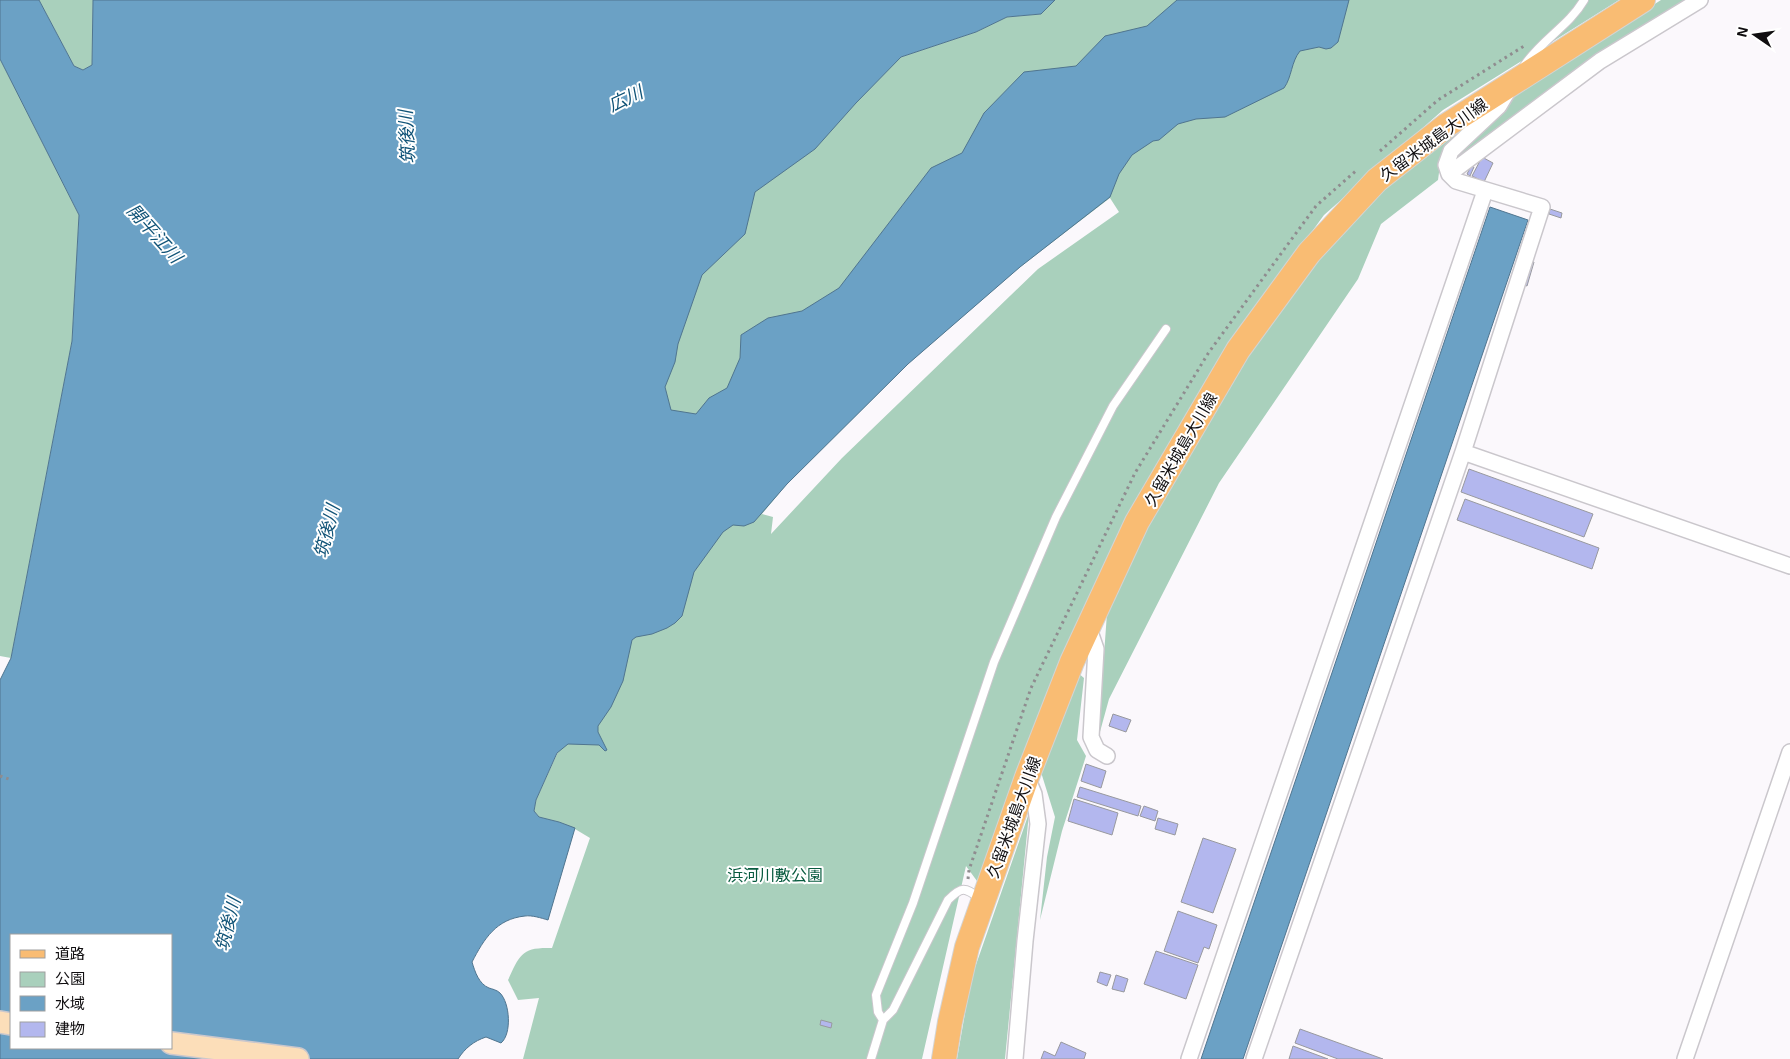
<svg xmlns="http://www.w3.org/2000/svg" width="1790" height="1059" font-family="'Exo 2','Noto Sans JP',sans-serif">
	<rect width="100%" height="100%" fill="#fbf8fc"/>
	<path fill="#a9d0bc" fill-rule="evenodd" d="M 39,0 L 93,0 L 92,65 L 83,70 L 74,66 Z
		M 1055,0 L 1619,0 L 1443,110 L 1324,215 L 1218,361 L 1051,685 L 977,881 L 966,866 L 922,1059 L 523,1059 L 539,998 L 518,1000 L 508,980 C 520,954 522,947 552,948 L 590,838 L 575,829 L 559,822 L 539,817 L 534,811 L 536,800 L 557,754 L 768,411 L 623,423 L 701,204 L 901,57 L 976,32 L 1007,17 L 1041,14 ZM 1110,198 L 1119,212 L 1038,269 L 842,458 L 771,534 L 773,517 L 762,514 L 787,484 L 908,364 L 1020,267 Z
		M 1661,0 L 1693,0 L 1455,162 L 1459,150 L 1516,93 Z
		M 0,59 L 79,215 L 72,341 L 11,658 L 0,656 Z
		M 1489,107 L 1440,165 L 1438,180 L 1381,224 L 1358,279 L 1219,483 L 1109,699 L 1098,739 L 1107,613 L 1156,508 L 1248,352 L 1316,261 L 1386,185 Z
		M 1077,672 L 1084,678 L 1077,740 L 1086,756 L 1062,831 L 1040,920 L 1047,857 L 1055,817 L 1040,769 Z
		M 1029,813 L 1005,1059 L 957,1059 L 971,979 Z"/>
	<path fill="#6ba1c5" stroke="#50758f" fill-rule="evenodd" d="M 0,0 L 39,0 L 74,66 L 83,70 L 92,65 L 93,0 L 1055,0 L 1041,14 L 1007,17 L 976,32 L 901,57 L 856,103 L 815,149 L 755,192 L 745,234 L 702,275 L 678,344 L 675,362 L 665,387 L 671,410 L 696,414 L 709,398 L 727,388 L 740,358 L 741,335 L 768,318 L 802,311 L 839,288 L 931,168 L 962,153 L 984,113 L 1024,72 L 1076,66 L 1105,36 L 1147,26 L 1177,0 L 1349,0 L 1338,42 L 1331,48 L 1326,49 L 1319,47 L 1300,51 C 1291,62 1292,77 1284,88 L 1225,117 L 1196,119 L 1178,124 L 1159,140 L 1153,141 L 1132,155 L 1119,174 L 1110,197 L 1020,267 L 908,364 L 787,484 L 754,522 L 744,526 L 733,525 L 723,532 L 694,572 L 682,616 L 675,623 L 667,628 L 652,634 L 636,637 L 632,640 L 623,681 L 611,707 L 598,726 L 598,732 L 607,750 L 605,751 L 599,745 L 568,744 L 557,753 L 536,800 L 534,811 L 539,817 L 559,822 L 575,828 L 548,920 C 541,918 532,915 525,916 C 496,919 484,939 472,962 C 475,972 479,984 489,988 C 492,989 497,990 500,993 C 510,1003 512,1034 501,1043 L 486,1037 C 474,1041 465,1048 458,1059 L 0,1059 L 0,680 L 11,658 L 72,341 L 79,215 L 0,59 ZM 11,935 L 171,935 L 171,1048 L 11,1048 Z
		M 1490,207 L 1528,220 L 1243,1059 L 1201,1059 Z"/>
	<path fill="#b3b7ee" stroke="#98999e" d="M 1482,157 L 1493,163 L 1484,182 L 1472,176 Z
		M 1471,166 L 1474,167 L 1470,176 L 1467,174 Z
		M 1550,209 L 1562,213 L 1561,218 L 1549,214 Z
		M 1529,261 L 1534,262 L 1527,286 L 1521,284 Z
		M 1469,469 L 1593,514 L 1584,537 L 1461,492 Z
		M 1465,499 L 1599,548 L 1592,569 L 1457,520 Z
		M 1113,714 L 1131,720 L 1126,732 L 1109,726 Z
		M 1086,764 L 1106,771 L 1101,788 L 1081,781 Z
		M 1080,787 L 1141,806 L 1138,816 L 1077,797 Z
		M 1074,799 L 1118,813 L 1112,835 L 1068,821 Z
		M 1144,806 L 1158,811 L 1155,821 L 1140,816 Z
		M 1158,818 L 1178,824 L 1175,835 L 1155,829 Z
		M 1203,838 L 1236,849 L 1213,913 L 1181,902 Z
		M 1178,911 L 1217,925 L 1209,949 L 1204,947 L 1198,963 L 1164,951 Z
		M 1156,951 L 1198,965 L 1186,999 L 1144,984 Z
		M 1100,972 L 1111,975 L 1107,986 L 1097,982 Z
		M 1116,975 L 1128,979 L 1124,992 L 1112,989 Z
		M 821,1020 L 832,1023 L 831,1028 L 820,1025 Z
		M 1300,1029 L 1383,1059 L 1338,1059 L 1295,1043 Z
		M 1061,1042 L 1086,1053 L 1084,1059 L 1041,1059 L 1044,1051 L 1055,1056 Z
		M 1293,1046 L 1328,1059 L 1289,1059 Z"/>
	<g fill="none" stroke-linecap="round" stroke-linejoin="round">
		<defs>
			<path id="service" d="M 1524,66 C 1541,40 1569,26 1584,0
				M 883,1020 L 878,1012 L 876,995 L 913,903 L 994,662 L 1056,517 L 1113,406 L 1166,329
				M 871,1059 L 883,1020 L 893,1010 L 948,900 C 963,885 965,888 981,899"/>
			<path id="minor" d="M 1449,174 L 1600,61 L 1700,0
				M 1463,452 L 1790,566
				M 1088,626 L 1096,649 L 1091,737 L 1097,750 L 1107,756
				M 1015,1059 L 1025,941 L 1038,824 L 1034,794 L 1027,777
				M 1189,1059 L 1485,191
				M 1254,1059 L 1463,452 L 1542,207 L 1456,181 L 1449,174 L 1446,165 L 1451,151 L 1499,106 L 1508,91
				M 1685,1059 L 1790,752"/>
			<path id="secondary" d="M 0,1022 L 11,1024
				M 171,1043 L 298,1059"/>
			<path id="primary" d="M 944,1059 L 950,1022 L 967,947 L 1027,777 L 1072,662 L 1137,522 L 1238,350 L 1309,253 L 1377,180 L 1447,125 L 1643,0"/>
		</defs>
		<use href="#service" stroke="#cac7cc" stroke-width="10"/>
		<use href="#minor" stroke="#cac7cc" stroke-width="18"/>
		<use href="#secondary" stroke="#cac7cc" stroke-width="24"/>
		<use href="#primary" stroke="#d4d4d4" stroke-width="26"/>
		<path stroke="#8f8c8f" stroke-width="3" stroke-dasharray="2.5 4" stroke-linecap="butt" d="M 1380,151 L 1438,100 L 1524,46
			M 0,776 L 12,780
			M 968,879 L 969,870 L 1031,688 L 1135,473 L 1209,352 L 1316,206 L 1358,169"/>
		<use href="#service" stroke="#fff" stroke-width="8"/>
		<use href="#minor" stroke="#fff" stroke-width="15"/>
		<use href="#secondary" stroke="#fcdeb9" stroke-width="21"/>
		<use href="#primary" stroke="#f9bc73" stroke-width="24"/>
	</g>
	<g text-anchor="middle" dominant-baseline="central" stroke-width="4" stroke-linejoin="round" paint-order="stroke">
		<g font-size="16" fill="#100e10" stroke="#fff">
			<text transform="translate(1433 139) rotate(-36)">久留米城島大川線</text>
			<text transform="translate(1180 449) rotate(-60)">久留米城島大川線</text>
			<text transform="translate(1013 817) rotate(-70)">久留米城島大川線</text>
		</g>
		<g font-size="16" fill="#085b3f" stroke="#fff">
			<text x="775" y="874">浜河川敷公園</text>
		</g>
		<g font-size="18" font-style="italic" fill="#105377" stroke="#fff">
			<text transform="translate(625 98) rotate(-25)">広川</text>
			<text transform="translate(406 137) rotate(-93)">筑後川</text>
			<text transform="translate(155 233) rotate(48)">開平江川</text>
			<text transform="translate(326 531) rotate(-76)">筑後川</text>
			<text transform="translate(227 924) rotate(-76)">筑後川</text>
		</g>
	</g>
	<rect x="10" y="934" width="162" height="115" fill="#ffffff" stroke="#9f9f9f"/>
	<rect x="20" y="950" width="25" height="8" fill="#f9bc73" stroke="#9f9f9f"/>
	<text x="55" y="959" font-size="15" fill="#100e10">道路</text>
	<rect x="20" y="972" width="25" height="15" fill="#a9d0bc" stroke="#9f9f9f"/>
	<text x="55" y="984" font-size="15" fill="#100e10">公園</text>
	<rect x="20" y="996" width="25" height="15" fill="#6ba1c5" stroke="#9f9f9f"/>
	<text x="55" y="1009" font-size="15" fill="#100e10">水域</text>
	<rect x="20" y="1022" width="25" height="15" fill="#b3b7ee" stroke="#9f9f9f"/>
	<text x="55" y="1034" font-size="15" fill="#100e10">建物</text>
	<g transform="translate(1755 35) rotate(283)" stroke="#ffffff" stroke-width="4" paint-order="stroke">
	<path d="M0-4L9 19L0 12L-9 19Z" fill="#100e10"/>
	<text y="-8" font-size="14" font-weight="bold" text-anchor="middle" fill="#100e10">N</text>
	</g>
</svg>
